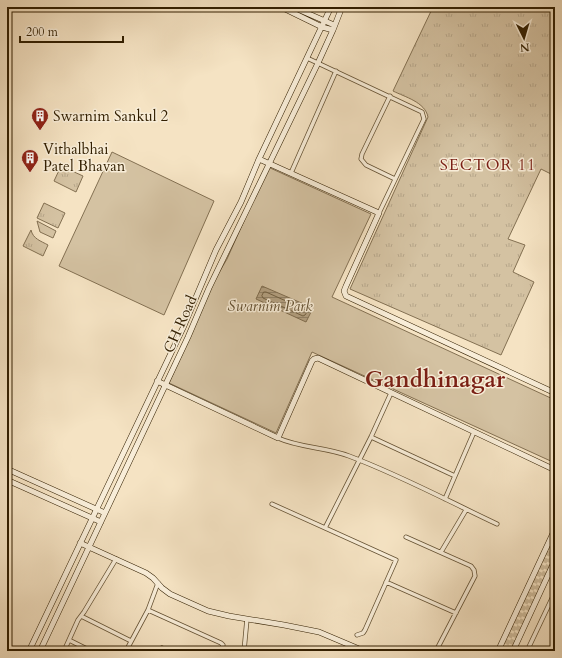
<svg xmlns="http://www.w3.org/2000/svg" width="562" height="658" font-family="Cardo,serif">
	<defs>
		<pattern id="grass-tufts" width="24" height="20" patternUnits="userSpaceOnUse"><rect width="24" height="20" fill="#d4c2a2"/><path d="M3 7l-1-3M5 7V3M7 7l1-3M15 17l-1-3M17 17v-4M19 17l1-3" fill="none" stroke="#b6a68a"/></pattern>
		<pattern id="water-rules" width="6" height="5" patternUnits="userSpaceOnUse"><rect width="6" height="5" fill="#b3a081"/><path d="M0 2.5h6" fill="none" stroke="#928267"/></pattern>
	</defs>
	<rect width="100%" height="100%" fill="#f5e3c3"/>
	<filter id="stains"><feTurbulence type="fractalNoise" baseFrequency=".005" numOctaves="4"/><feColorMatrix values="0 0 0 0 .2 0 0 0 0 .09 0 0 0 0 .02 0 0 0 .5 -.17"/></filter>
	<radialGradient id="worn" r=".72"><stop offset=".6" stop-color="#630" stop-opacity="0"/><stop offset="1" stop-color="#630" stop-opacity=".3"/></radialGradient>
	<path fill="url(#grass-tufts)" stroke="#837052" d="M 433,7 L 555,7 L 555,176 L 541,169 L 508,239 L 525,245 L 513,272 L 534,282 L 501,355 L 350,289 L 428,117 C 425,102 405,97 393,91 Z
		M 61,166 L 83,176 L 76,192 L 54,181 Z
		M 44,203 L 65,213 L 58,228 L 37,218 Z
		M 37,221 L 56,231 L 53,238 L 40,232 Z
		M 31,230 C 33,239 41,241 48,245 L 43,256 L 23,246 Z"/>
	<path fill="#d4c2a2" stroke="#837052" d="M 112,152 L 214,201 L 164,315 L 59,266 Z
		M 268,167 L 371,214 L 332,297 L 555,400 L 555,463 L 312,352 L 276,433 L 169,383 L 214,281 L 227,259 Z"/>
	<path fill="url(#water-rules)" stroke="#7f6c4e" d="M 262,286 L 313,308 L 306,322 L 256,299 Z"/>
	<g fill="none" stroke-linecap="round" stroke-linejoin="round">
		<path stroke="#726041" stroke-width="1" d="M 264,292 L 266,292 L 306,310 L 307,312 L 305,315 L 303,316 L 263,298 L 262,296 Z"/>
		<path stroke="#cebc9c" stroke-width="5" stroke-dasharray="5 2.5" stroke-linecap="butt" d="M 503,651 L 555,539
			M 508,651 L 555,551"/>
		<defs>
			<path id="street" d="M 307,58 L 422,112 L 424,119 L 379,213
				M 390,96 L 362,154 L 361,159 L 366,165 L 395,179
				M 291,173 L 336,71
				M 371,437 L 455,476
				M 278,438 C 300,448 326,447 349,456 C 400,475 448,501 497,524
				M 445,499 L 474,432
				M 272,504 L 396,560 L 365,630 L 363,633 L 357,635
				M 325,528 L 371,437 L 391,393
				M 406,537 L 471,566 L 474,570 L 475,576 L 436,651
				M 441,552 L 466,510
				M 386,582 L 456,613
				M 148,610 L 221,643 L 223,645 L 222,648 L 218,651
				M 81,616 L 131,641
				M 69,640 L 91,651
				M 162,648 L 166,651
				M 64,651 L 78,620 L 84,612 L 116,559
				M 126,651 L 148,610 L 158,583
				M 244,651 L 247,619
				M 527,651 L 555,592"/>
			<path id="secondary" d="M 281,7 L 322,27 L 333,30
				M 293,7 L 334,25
				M 259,159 L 379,213 L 346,286 L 344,291 L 346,296 L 555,393
				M 157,381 L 278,438 L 312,361 L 314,359 L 318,358 L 555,470
				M 7,469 L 105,513
				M 7,480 L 101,522
				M 80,543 L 146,573 L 153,578 L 162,588 L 170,594 L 208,611 L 229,616 L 284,625 L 319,632 L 364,651
				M 29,651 L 183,328 L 216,250 L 241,202 L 259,159 L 331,7
				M 40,651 L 188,337 L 209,288 L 318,63 L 333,30 L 342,7
				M 498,651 L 555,529
				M 513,651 L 555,560"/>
		</defs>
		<use href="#street" stroke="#635032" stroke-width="5"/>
		<use href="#secondary" stroke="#321f01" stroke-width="6"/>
		<use href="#street" stroke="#f8edd8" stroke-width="3.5"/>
		<use href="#secondary" stroke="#f8edd8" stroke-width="5"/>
	</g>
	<defs>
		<symbol id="building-pin" viewBox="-11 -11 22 30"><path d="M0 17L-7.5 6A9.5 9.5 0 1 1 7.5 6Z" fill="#8f2418" stroke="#f8edd8"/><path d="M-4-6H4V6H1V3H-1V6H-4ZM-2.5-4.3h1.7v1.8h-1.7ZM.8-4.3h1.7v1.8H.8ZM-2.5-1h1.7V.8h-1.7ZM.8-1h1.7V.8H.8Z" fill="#fff"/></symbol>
	</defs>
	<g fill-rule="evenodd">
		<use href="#building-pin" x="30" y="106" width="20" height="27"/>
		<use href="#building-pin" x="20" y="148" width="20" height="27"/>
	</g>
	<g text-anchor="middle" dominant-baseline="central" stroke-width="3" stroke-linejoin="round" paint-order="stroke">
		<g font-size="15" fill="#321f01" stroke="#f8edd8" text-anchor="start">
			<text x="53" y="116">Swarnim Sankul 2</text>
			<text x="43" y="149">Vithalbhai<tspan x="43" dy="17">Patel Bhavan</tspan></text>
		</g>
		<g font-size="15" font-style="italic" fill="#635031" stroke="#f8edd8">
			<text x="270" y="306">Swarnim Park</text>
		</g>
		<g font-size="15" fill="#321f01" stroke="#f8edd8">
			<text transform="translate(180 324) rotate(-66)">CH Road</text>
		</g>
		<g font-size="16" letter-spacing="1" fill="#7a1f14" stroke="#f8edd8">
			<text x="488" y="165">SECTOR 11</text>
		</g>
		<g font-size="23" font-weight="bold" fill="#7a1f14" stroke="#f8edd8">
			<text x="435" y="379">Gandhinagar</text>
		</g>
	</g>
	<rect width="562" height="658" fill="none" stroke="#f5e3c3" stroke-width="24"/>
	<rect x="8" y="8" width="546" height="642" fill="none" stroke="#321f01" stroke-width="2"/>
	<rect x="12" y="12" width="538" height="634" fill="none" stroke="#321f01"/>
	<g transform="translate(524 38) rotate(175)" stroke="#f8edd8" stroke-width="3" paint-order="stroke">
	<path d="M0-3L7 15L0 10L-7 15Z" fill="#321f01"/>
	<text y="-6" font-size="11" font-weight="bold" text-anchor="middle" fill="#321f01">N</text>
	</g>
	<path d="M20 36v6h103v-6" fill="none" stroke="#321f01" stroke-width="2"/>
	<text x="26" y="36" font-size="12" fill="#321f01" stroke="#f8edd8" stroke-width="3" paint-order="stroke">200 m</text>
	<rect width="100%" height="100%" filter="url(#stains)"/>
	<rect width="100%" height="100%" fill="url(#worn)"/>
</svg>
